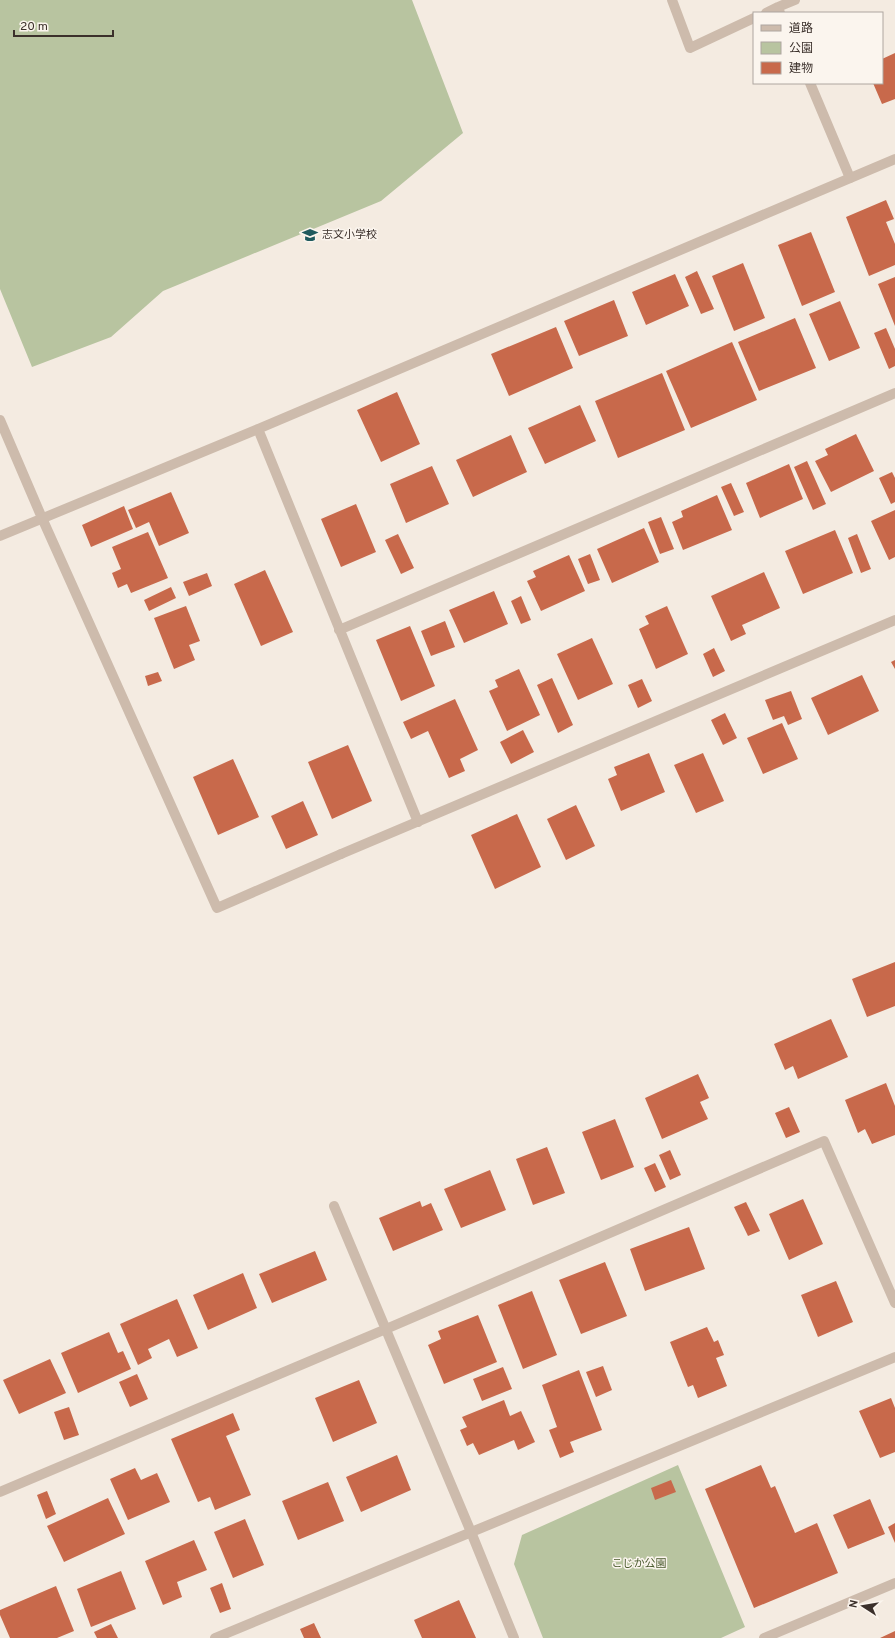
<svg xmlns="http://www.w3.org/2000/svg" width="895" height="1638" font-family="Overpass,'Noto Sans JP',sans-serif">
	<rect width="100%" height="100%" fill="#f4ebe1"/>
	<path fill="#b8c4a0" d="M 0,0 L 412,0 L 463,133 L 381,201 L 163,291 L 111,337 L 32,367 L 0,289 Z
		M 678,1465 L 745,1627 L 721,1638 L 543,1638 L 514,1564 L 522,1535 Z"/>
	<path fill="#c8694b" d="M 895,53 L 895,99 L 882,104 L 873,83 L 882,83 L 882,59 Z
		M 886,200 L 894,219 L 886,222 L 895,244 L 895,265 L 869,276 L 846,217 Z
		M 811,232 L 835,292 L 802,306 L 778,245 Z
		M 743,263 L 765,318 L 734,331 L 712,276 Z
		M 697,271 L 714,309 L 701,314 L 685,277 Z
		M 675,274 L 689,306 L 646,325 L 632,292 Z
		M 895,277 L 895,326 L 878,284 Z
		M 614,300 L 628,336 L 579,356 L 564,321 Z
		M 840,301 L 860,348 L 829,361 L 809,314 Z
		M 795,318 L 816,368 L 759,391 L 738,342 Z
		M 556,327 L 573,368 L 509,396 L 491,354 Z
		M 886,328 L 895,349 L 895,366 L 889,369 L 874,333 Z
		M 732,342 L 757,400 L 691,428 L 666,371 Z
		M 662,373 L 685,430 L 618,458 L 595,401 Z
		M 397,392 L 420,444 L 381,462 L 357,410 Z
		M 580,405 L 596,441 L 545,464 L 528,428 Z
		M 856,434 L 874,471 L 831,492 L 815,461 L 828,455 L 825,449 Z
		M 511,435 L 527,472 L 473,497 L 456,460 Z
		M 807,461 L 826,504 L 813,510 L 794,467 Z
		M 789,464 L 803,499 L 760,518 L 746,483 Z
		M 432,466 L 449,504 L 406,523 L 390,484 Z
		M 892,472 L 895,478 L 895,502 L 891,504 L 879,478 Z
		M 731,483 L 744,512 L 734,516 L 721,487 Z
		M 171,492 L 189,533 L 159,546 L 149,522 L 136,528 L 128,510 Z
		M 717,495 L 732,530 L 683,550 L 672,522 L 683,517 L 681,511 Z
		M 356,504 L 376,552 L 341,567 L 321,519 Z
		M 124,506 L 133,529 L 91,547 L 82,525 Z
		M 895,510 L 895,557 L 889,560 L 871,521 Z
		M 661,517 L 674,549 L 660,554 L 648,522 Z
		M 644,528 L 659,562 L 612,583 L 597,549 Z
		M 835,530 L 853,573 L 803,594 L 785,551 Z
		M 148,532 L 168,578 L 131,593 L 127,584 L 118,588 L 112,573 L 121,569 L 112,547 Z
		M 398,534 L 414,568 L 401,574 L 385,540 Z
		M 857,534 L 871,569 L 861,573 L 848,538 Z
		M 590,554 L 600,580 L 588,584 L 578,559 Z
		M 569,555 L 585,591 L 541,611 L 527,581 L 536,577 L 533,571 Z
		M 265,570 L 293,632 L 261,646 L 234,584 Z
		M 764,572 L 780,608 L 742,625 L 746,634 L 731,641 L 711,596 Z
		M 207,573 L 212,586 L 189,596 L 183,582 Z
		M 171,587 L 176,598 L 149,611 L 144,600 Z
		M 494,591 L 508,624 L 464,643 L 449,610 Z
		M 521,596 L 531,620 L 521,624 L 511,601 Z
		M 186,606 L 200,641 L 189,645 L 195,660 L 174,669 L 154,618 Z
		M 667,606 L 688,654 L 656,669 L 639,629 L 649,624 L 645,616 Z
		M 445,621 L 455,647 L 431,656 L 421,631 Z
		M 410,626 L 435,686 L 401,701 L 376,640 Z
		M 592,638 L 613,684 L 578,700 L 557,654 Z
		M 714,648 L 725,671 L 713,677 L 703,654 Z
		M 895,660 L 895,669 L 891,662 Z
		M 519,669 L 540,715 L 507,731 L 489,691 L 498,687 L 495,680 Z
		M 158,672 L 162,681 L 148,686 L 145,676 Z
		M 862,675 L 879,711 L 828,735 L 811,698 Z
		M 552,678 L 573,725 L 558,733 L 537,685 Z
		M 642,679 L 652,701 L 638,708 L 628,685 Z
		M 791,691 L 802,719 L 788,725 L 784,716 L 773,720 L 765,700 Z
		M 455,699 L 478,750 L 460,759 L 465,771 L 449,778 L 428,731 L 411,739 L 403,722 Z
		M 725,713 L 737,738 L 723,745 L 711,720 Z
		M 782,723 L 798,759 L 763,774 L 747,738 Z
		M 523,730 L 534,752 L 511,764 L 500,742 Z
		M 348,745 L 372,801 L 332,819 L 308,762 Z
		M 649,753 L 665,792 L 621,811 L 608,779 L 617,775 L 614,767 Z
		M 703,753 L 724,801 L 696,813 L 674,765 Z
		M 233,759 L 259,817 L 218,835 L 193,777 Z
		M 303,801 L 318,835 L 286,849 L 271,816 Z
		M 576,805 L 595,846 L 566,860 L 547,819 Z
		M 517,814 L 541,867 L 495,889 L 471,835 Z
		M 895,962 L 895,1006 L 867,1017 L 852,979 Z
		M 831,1019 L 848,1057 L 798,1079 L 793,1066 L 785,1070 L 774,1044 Z
		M 698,1074 L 709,1098 L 700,1102 L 708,1119 L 662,1139 L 645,1098 Z
		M 886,1083 L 895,1106 L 895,1135 L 872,1144 L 865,1129 L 858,1133 L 845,1100 Z
		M 789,1107 L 800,1132 L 786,1138 L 775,1113 Z
		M 615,1119 L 634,1167 L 601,1180 L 582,1132 Z
		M 547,1147 L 565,1193 L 533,1205 L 516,1159 Z
		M 670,1150 L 681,1175 L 670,1180 L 659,1155 Z
		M 655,1163 L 666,1187 L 655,1192 L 644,1168 Z
		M 490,1170 L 506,1210 L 461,1228 L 444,1189 Z
		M 803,1199 L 823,1244 L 789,1260 L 769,1214 Z
		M 420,1201 L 422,1207 L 431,1203 L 443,1230 L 393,1251 L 379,1218 Z
		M 746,1202 L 760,1231 L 748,1236 L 734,1207 Z
		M 689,1227 L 705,1269 L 645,1291 L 630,1249 Z
		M 315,1251 L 327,1280 L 272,1303 L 259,1274 Z
		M 605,1262 L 627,1316 L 581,1334 L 559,1280 Z
		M 243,1273 L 257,1308 L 208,1330 L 193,1295 Z
		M 836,1281 L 853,1322 L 818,1337 L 801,1295 Z
		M 532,1291 L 557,1355 L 523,1369 L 498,1305 Z
		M 177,1299 L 198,1348 L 177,1357 L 169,1339 L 148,1349 L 152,1358 L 138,1365 L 120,1324 Z
		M 478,1315 L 497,1362 L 444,1384 L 428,1345 L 441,1339 L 438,1331 Z
		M 707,1327 L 714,1342 L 718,1340 L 724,1355 L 716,1358 L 727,1386 L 698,1398 L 693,1385 L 688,1387 L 670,1342 Z
		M 109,1332 L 118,1353 L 123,1351 L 131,1369 L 78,1393 L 61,1353 Z
		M 50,1359 L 66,1393 L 19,1414 L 3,1380 Z
		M 603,1366 L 612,1390 L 596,1397 L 586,1372 Z
		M 503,1367 L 512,1389 L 482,1401 L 473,1379 Z
		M 579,1370 L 602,1430 L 570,1442 L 574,1452 L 560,1458 L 549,1430 L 557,1427 L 542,1385 Z
		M 137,1374 L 148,1399 L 130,1407 L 119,1382 Z
		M 359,1380 L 377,1423 L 333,1442 L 315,1398 Z
		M 891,1398 L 895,1408 L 895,1452 L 880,1458 L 859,1411 Z
		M 504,1400 L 510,1416 L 521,1411 L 535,1442 L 518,1450 L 514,1440 L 479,1455 L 473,1443 L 467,1446 L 460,1430 L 467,1427 L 462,1417 Z
		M 69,1407 L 79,1435 L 64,1440 L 54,1412 Z
		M 233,1413 L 240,1430 L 226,1436 L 251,1495 L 215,1510 L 210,1497 L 198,1502 L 171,1439 Z
		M 397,1455 L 411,1490 L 361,1512 L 346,1477 Z
		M 761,1465 L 771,1488 L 775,1486 L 795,1533 L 817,1523 L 838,1573 L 754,1608 L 705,1489 Z
		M 135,1468 L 141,1480 L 157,1473 L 170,1502 L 128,1520 L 110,1479 Z
		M 671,1480 L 676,1492 L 655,1500 L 651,1488 Z
		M 328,1482 L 344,1521 L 298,1540 L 282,1501 Z
		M 47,1491 L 56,1514 L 46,1519 L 37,1495 Z
		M 108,1498 L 125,1534 L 64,1562 L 47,1526 Z
		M 870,1499 L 885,1534 L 848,1549 L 833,1515 Z
		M 245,1519 L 264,1565 L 233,1578 L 214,1532 Z
		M 895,1523 L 895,1543 L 888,1527 Z
		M 194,1540 L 207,1570 L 177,1582 L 182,1597 L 163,1605 L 145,1561 Z
		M 121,1571 L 136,1609 L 91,1627 L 77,1589 Z
		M 222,1583 L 231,1609 L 220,1613 L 210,1588 Z
		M 56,1586 L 74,1631 L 57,1638 L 10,1638 L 0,1615 L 0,1610 Z
		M 459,1600 L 476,1638 L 422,1638 L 414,1620 Z
		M 314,1623 L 321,1638 L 304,1638 L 300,1629 Z
		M 111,1624 L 118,1638 L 97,1638 L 94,1632 Z
		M 895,1631 L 895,1638 L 880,1638 Z"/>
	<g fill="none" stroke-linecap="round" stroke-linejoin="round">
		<path stroke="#cdbbac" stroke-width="10" d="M 672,0 L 690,48 L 754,18
			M 766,13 L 778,7
			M 780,13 L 778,7 L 795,0
			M 810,83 L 850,178
			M 42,518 L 217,908 L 341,854"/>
		<path stroke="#cdbbac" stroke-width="10" d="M 0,420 L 42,518
			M 258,429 L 418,822
			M 0,536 L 258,429 L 895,159
			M 339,630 L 895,393
			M 341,854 L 895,620
			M 334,1206 L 471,1532 L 514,1638
			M 0,1492 L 386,1329 L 824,1141 L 895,1303
			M 215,1638 L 895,1357
			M 764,1638 L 895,1583"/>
	</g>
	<defs>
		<symbol id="school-bare" viewBox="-9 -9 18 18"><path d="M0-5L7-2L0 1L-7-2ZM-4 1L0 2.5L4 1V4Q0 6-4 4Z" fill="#1f5a5e" stroke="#fbf5ee" stroke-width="2.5" paint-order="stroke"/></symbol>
	</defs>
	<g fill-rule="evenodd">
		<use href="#school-bare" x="299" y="224" width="22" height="22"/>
	</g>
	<g text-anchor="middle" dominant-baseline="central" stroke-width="3" stroke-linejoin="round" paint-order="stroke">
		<g font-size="11" fill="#3b302b" stroke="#fbf5ee" text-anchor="start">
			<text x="322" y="235">志文小学校</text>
		</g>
		<g font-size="11" fill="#4a5a2e" stroke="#fbf5ee">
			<text x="639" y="1564">こじか公園</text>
		</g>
	</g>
	<rect x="753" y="12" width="130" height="72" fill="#fbf5ee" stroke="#aea6a0"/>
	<rect x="761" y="25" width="20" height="6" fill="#cdbbac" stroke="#aea6a0"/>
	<text x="789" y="32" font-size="12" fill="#3b302b">道路</text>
	<rect x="761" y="42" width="20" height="12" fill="#b8c4a0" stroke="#aea6a0"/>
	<text x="789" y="52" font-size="12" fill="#3b302b">公園</text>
	<rect x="761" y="62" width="20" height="12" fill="#c8694b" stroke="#aea6a0"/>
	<text x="789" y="72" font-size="12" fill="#3b302b">建物</text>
	<g transform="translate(863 1606) rotate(282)" stroke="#fbf5ee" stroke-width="3" paint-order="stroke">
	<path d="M0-3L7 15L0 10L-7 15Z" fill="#3b302b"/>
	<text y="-6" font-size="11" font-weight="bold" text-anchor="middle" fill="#3b302b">N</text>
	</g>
	<path d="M14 30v6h99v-6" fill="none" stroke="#3b302b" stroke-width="2"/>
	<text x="20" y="30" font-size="12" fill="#3b302b" stroke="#fbf5ee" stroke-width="3" paint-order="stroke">20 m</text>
</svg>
